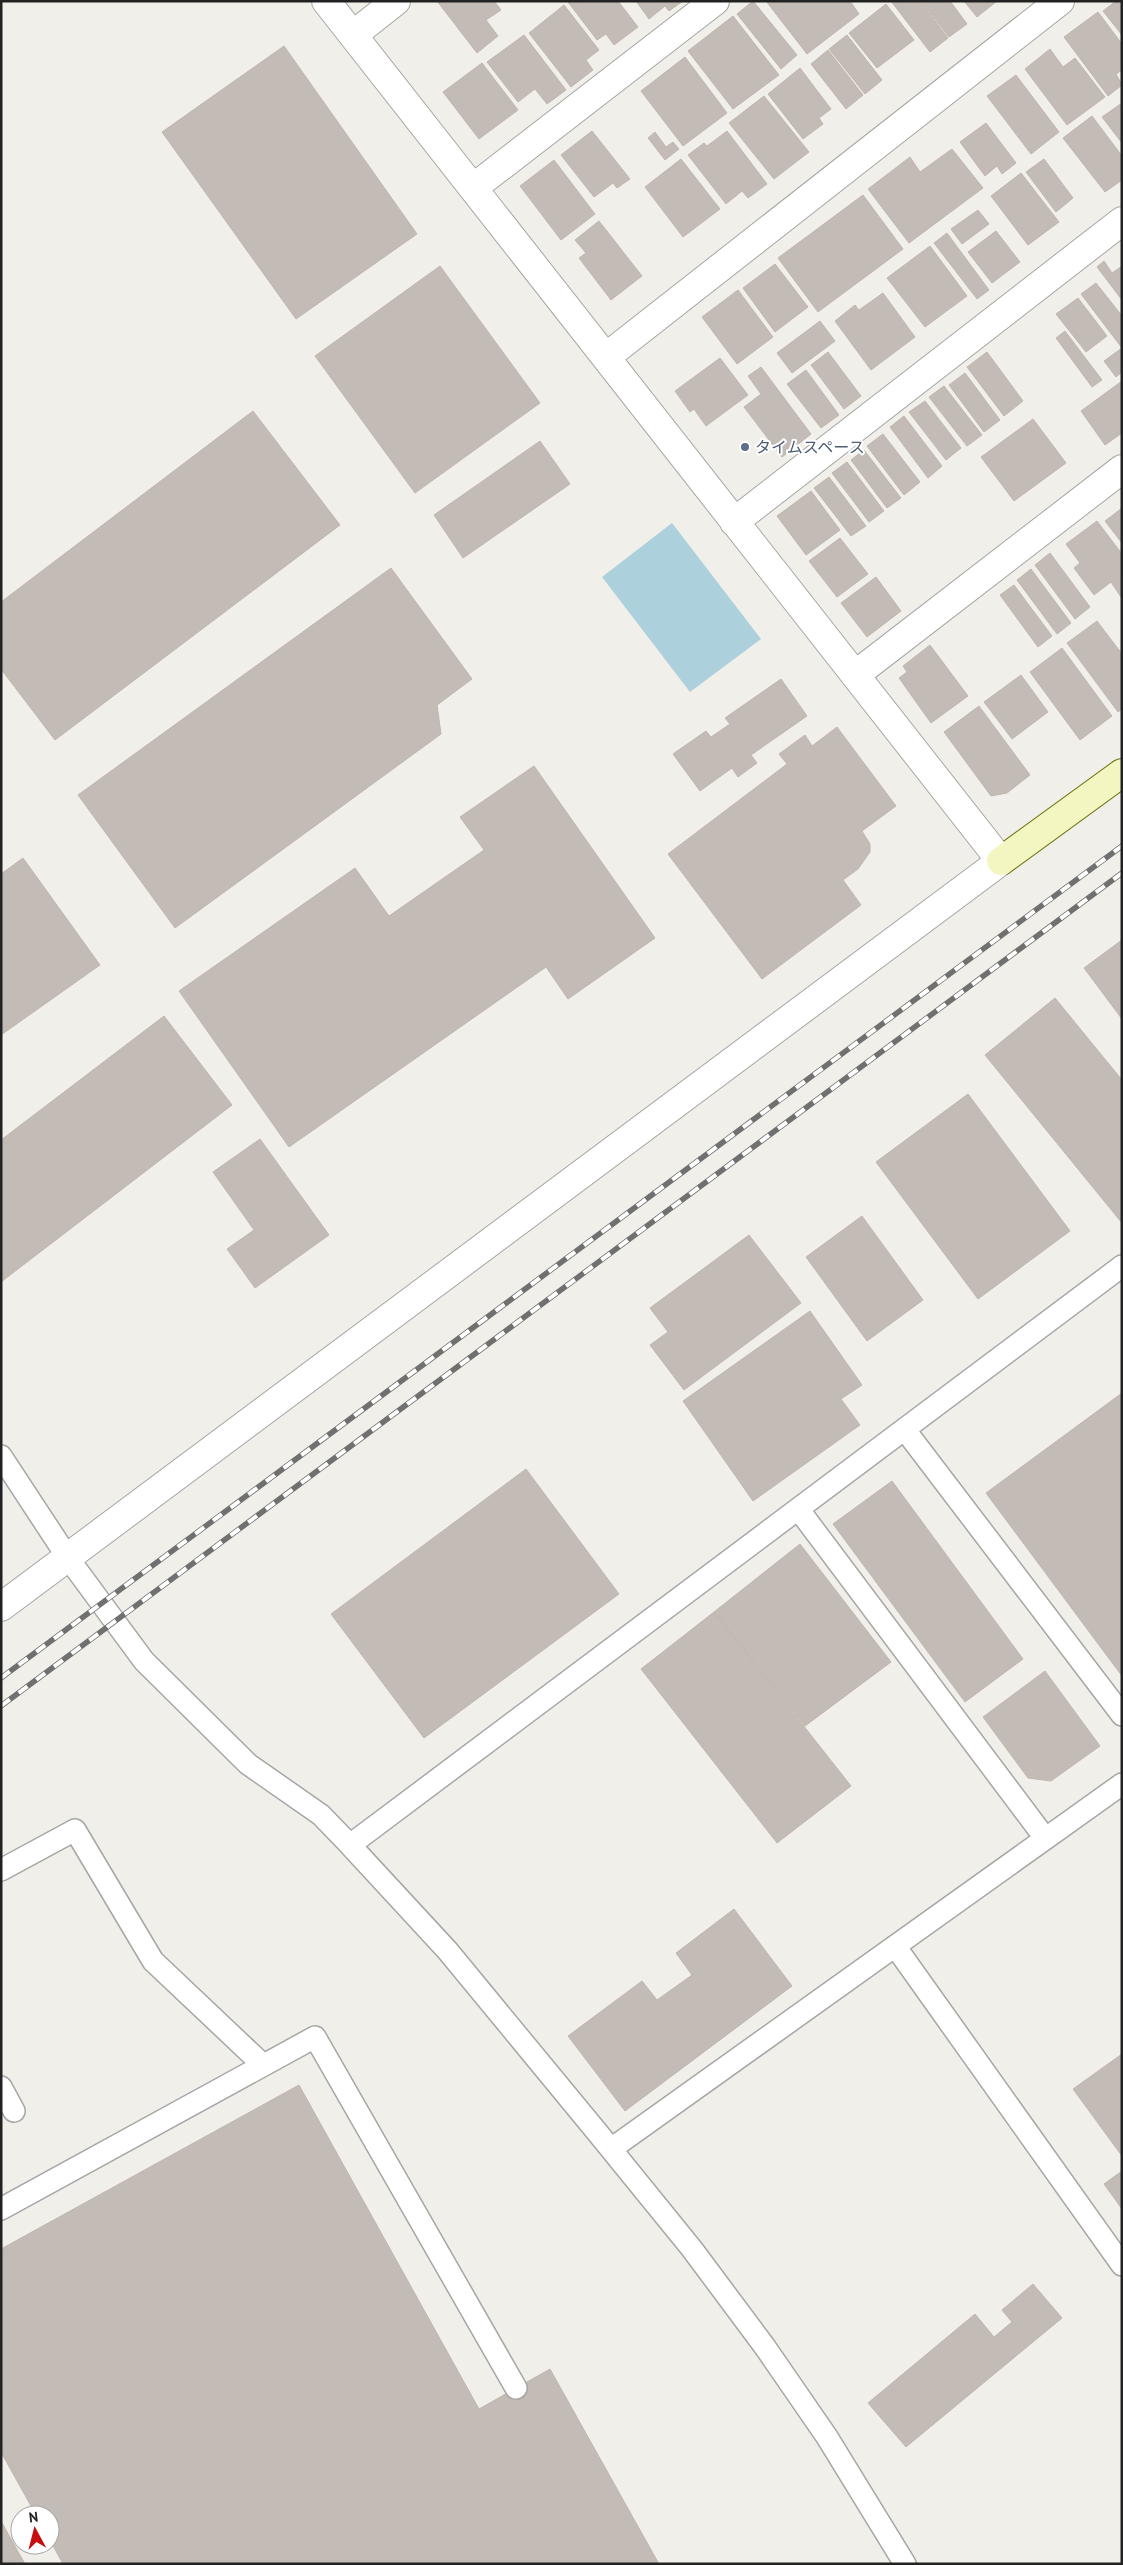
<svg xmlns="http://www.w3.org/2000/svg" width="1123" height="2565" font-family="'PT Sans','Noto Sans JP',sans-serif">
	<rect width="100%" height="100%" fill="#f1efe9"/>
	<path fill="#add1dc" d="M 672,523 L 761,639 L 690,692 L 602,577 Z"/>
	<path fill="#c2bbb6" stroke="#c2b6ac" d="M 437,1 L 494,1 L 501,10 L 486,20 L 498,36 L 477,53 Z
		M 618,1 L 638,27 L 614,45 L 606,34 L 597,40 L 568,2 Z
		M 636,1 L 683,1 L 669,11 L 665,6 L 649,19 Z
		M 753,1 L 797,55 L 781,69 L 737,14 Z
		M 766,1 L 850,1 L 859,14 L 807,54 Z
		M 891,1 L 920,1 L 948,38 L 930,52 Z
		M 921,1 L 950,1 L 967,24 L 949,37 Z
		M 964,1 L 997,1 L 977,17 Z
		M 1116,1 L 1122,1 L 1122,35 L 1103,11 Z
		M 886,4 L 914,40 L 877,68 L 849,33 Z
		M 564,5 L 599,50 L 586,60 L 593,70 L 571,87 L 529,33 Z
		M 1098,12 L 1122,44 L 1122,70 L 1116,74 L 1122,85 L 1108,96 L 1064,37 Z
		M 733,16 L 779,75 L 733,109 L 688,51 Z
		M 524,35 L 566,90 L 547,104 L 535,89 L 518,102 L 487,62 Z
		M 847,35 L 882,80 L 865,94 L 829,49 Z
		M 284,46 L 417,234 L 296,319 L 162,132 Z
		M 1050,49 L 1063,67 L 1075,58 L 1105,97 L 1067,125 L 1025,69 Z
		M 828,50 L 863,95 L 846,109 L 811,64 Z
		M 685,57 L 727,113 L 683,146 L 641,91 Z
		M 482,63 L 518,110 L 479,139 L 443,92 Z
		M 800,68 L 831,109 L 819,118 L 823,124 L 803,139 L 768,94 Z
		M 1016,75 L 1059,132 L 1031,154 L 987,96 Z
		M 764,96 L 809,152 L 774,179 L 729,123 Z
		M 1122,103 L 1122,143 L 1102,117 Z
		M 1092,116 L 1122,156 L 1122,180 L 1105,192 L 1063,138 Z
		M 986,123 L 1016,163 L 1002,174 L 997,166 L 985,176 L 960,142 Z
		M 592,131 L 630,179 L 617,188 L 613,183 L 594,197 L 561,155 Z
		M 727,131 L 767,184 L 748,198 L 742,191 L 726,204 L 688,155 L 704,143 L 707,146 Z
		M 655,132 L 666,147 L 673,142 L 679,149 L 665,160 L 648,138 Z
		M 952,149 L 983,188 L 909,243 L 868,189 L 910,157 L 920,172 Z
		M 681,159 L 720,209 L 683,237 L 645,187 Z
		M 1044,159 L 1073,198 L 1056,212 L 1026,172 Z
		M 554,160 L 595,214 L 561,240 L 520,186 Z
		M 1021,173 L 1059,222 L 1028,245 L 991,196 Z
		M 863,195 L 903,249 L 818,312 L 778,258 Z
		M 978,210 L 989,224 L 962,244 L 951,229 Z
		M 599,221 L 642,276 L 611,300 L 579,258 L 586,253 L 575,240 Z
		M 996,231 L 1020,262 L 992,283 L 968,252 Z
		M 947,233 L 989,290 L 977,299 L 934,243 Z
		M 930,246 L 967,296 L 925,327 L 887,278 Z
		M 1104,261 L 1112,273 L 1122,266 L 1122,300 L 1097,267 Z
		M 775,264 L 808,307 L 775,332 L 743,288 Z
		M 440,266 L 540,403 L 415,493 L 315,356 Z
		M 1096,283 L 1122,316 L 1122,372 L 1116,377 L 1104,361 L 1122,348 L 1081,294 Z
		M 738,290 L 773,337 L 737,364 L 702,317 Z
		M 883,293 L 915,337 L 871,370 L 835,321 L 855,305 L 859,310 Z
		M 1078,298 L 1107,336 L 1086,352 L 1056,314 Z
		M 820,321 L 835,341 L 792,373 L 777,353 Z
		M 1065,331 L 1102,380 L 1092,387 L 1056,338 Z
		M 828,352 L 861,396 L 844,409 L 811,365 Z
		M 987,352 L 1023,401 L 1004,416 L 967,367 Z
		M 720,358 L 748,395 L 706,426 L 694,409 L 690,412 L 675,391 Z
		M 761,367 L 811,434 L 782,457 L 744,407 L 761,394 L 748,376 Z
		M 806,370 L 839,415 L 821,428 L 787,384 Z
		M 965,373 L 1000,420 L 984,432 L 949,385 Z
		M 1122,381 L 1122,433 L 1105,445 L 1081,411 Z
		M 944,386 L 982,435 L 967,446 L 929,397 Z
		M 925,401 L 961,448 L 946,460 L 909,412 Z
		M 253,411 L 340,525 L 55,740 L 1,669 L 1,602 Z
		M 904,416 L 942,466 L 928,478 L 890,427 Z
		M 1033,419 L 1066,463 L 1014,501 L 981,457 Z
		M 883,434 L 920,482 L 904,495 L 867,446 Z
		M 540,441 L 570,484 L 463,558 L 434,515 Z
		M 864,450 L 901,498 L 887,508 L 851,460 Z
		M 847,462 L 884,511 L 869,522 L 832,473 Z
		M 829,477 L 866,526 L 851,536 L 814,488 Z
		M 811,491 L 840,530 L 806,555 L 777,516 Z
		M 1122,508 L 1122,543 L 1105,521 Z
		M 1097,521 L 1122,554 L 1121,597 L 1111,582 L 1094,595 L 1074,568 L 1080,563 L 1066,544 Z
		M 840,538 L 868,574 L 837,597 L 809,561 Z
		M 1050,553 L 1090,607 L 1075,619 L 1035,565 Z
		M 391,568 L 472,679 L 437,705 L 441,734 L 175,928 L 78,795 Z
		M 1031,569 L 1071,623 L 1057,634 L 1017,580 Z
		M 876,577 L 901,611 L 867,637 L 841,603 Z
		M 1014,585 L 1052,636 L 1038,647 L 1000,595 Z
		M 1097,621 L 1122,654 L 1122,709 L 1118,712 L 1067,643 Z
		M 930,645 L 968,696 L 931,723 L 899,678 L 907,672 L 903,666 Z
		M 1062,648 L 1112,716 L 1080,740 L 1030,672 Z
		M 1021,675 L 1048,712 L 1012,739 L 984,702 Z
		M 781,679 L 807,716 L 751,755 L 757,763 L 738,777 L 732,768 L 700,791 L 673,754 L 706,731 L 711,737 L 730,724 L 725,718 Z
		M 979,706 L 1030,775 L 1007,793 L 991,796 L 944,732 Z
		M 837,727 L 896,806 L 862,831 L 870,844 L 870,852 L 858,869 L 843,880 L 861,905 L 762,979 L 668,854 L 787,764 L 779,754 L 805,735 L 812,746 Z
		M 534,766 L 655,938 L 568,999 L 546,967 L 289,1147 L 179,991 L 355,868 L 389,916 L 484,850 L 460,817 Z
		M 23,858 L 100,965 L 1,1035 L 1,874 Z
		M 1122,940 L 1122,1019 L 1084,968 Z
		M 1055,998 L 1122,1080 L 1122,1223 L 985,1055 Z
		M 164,1016 L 232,1105 L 1,1282 L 1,1140 Z
		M 968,1094 L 1070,1231 L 978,1299 L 876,1162 Z
		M 260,1139 L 329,1235 L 255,1288 L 227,1249 L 254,1230 L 213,1172 Z
		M 862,1216 L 923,1300 L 867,1341 L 806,1257 Z
		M 749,1235 L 801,1303 L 684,1390 L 650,1345 L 668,1332 L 650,1308 Z
		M 810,1311 L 862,1385 L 841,1399 L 860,1425 L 753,1501 L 683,1401 Z
		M 1122,1393 L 1122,1676 L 986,1493 Z
		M 526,1469 L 619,1594 L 424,1738 L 331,1614 Z
		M 892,1481 L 1023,1659 L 965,1702 L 833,1524 Z
		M 800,1544 L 891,1662 L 805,1726 L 714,1612 Z
		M 714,1612 L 851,1786 L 777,1843 L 641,1669 Z
		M 1045,1671 L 1100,1746 L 1051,1781 L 1028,1778 L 983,1717 Z
		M 734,1909 L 792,1986 L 625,2111 L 568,2036 L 642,1981 L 657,2000 L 692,1975 L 676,1953 Z
		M 1122,2054 L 1122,2156 L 1073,2089 Z
		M 299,2085 L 479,2409 L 550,2369 L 659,2564 L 63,2564 L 50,2540 L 50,2515 L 36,2515 L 1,2452 L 1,2249 Z
		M 1122,2171 L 1122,2209 L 1104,2184 Z
		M 1033,2284 L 1062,2318 L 906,2447 L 868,2403 L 975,2314 L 994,2337 L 1012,2322 L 1002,2310 Z
		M 1,2521 L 25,2564 L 1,2564 Z"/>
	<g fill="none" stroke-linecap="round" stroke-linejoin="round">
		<defs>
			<path id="lane" d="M 905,1430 L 1122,1715
				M 1,1456 L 68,1558 L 144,1661 L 248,1764 L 321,1815 L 350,1845 L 447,1950 L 597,2132 L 692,2249 L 765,2347 L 827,2437 L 905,2564
				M 799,1510 L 1045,1838
				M 350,1845 L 1122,1266
				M 1,1870 L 75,1830 L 153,1961 L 263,2065
				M 895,1946 L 1122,2265
				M 1,2087 L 14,2111
				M 611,2149 L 1122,1784
				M 1,2209 L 315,2037 L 516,2388"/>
			<path id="street" d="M 353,35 L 396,1
				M 473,188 L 715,1
				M 606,357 L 1060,1
				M 734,522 L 1122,221
				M 855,675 L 1122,469
				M 1,1607 L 1001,861 L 326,1"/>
			<path id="secondary" d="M 1001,861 L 1122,773"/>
		</defs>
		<use href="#lane" stroke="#a6a6a6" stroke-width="24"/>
		<use href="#street" stroke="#a6a6a6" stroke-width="30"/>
		<use href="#secondary" stroke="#6b750c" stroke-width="30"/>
		<use href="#lane" stroke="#fff" stroke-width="21"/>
		<use href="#street" stroke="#fff" stroke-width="28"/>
		<use href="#secondary" stroke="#f4f6c2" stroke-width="28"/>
		<defs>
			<path id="rail" d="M 1,1678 L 1122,846
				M 1,1706 L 1122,873"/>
		</defs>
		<use href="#rail" stroke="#707070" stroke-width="5.5"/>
		<use href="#rail" stroke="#fff" stroke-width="4" stroke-dasharray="11" stroke-linecap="butt"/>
	</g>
	<circle fill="#5c6f8a" stroke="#fff" stroke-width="2" cx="745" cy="447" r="5"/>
	<g text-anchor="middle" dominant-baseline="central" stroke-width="4" stroke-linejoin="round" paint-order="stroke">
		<g font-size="16" fill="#4e5e75" stroke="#fff" text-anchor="start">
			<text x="755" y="447">タイムスペース</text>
		</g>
	</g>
	<rect width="1123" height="2565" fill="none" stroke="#222222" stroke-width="5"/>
	<g transform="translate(35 2530) rotate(353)"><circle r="24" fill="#ffffff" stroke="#a7a7a7"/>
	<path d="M0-4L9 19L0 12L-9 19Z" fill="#c70d0e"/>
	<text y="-8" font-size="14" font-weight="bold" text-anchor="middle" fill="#222222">N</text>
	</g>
</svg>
